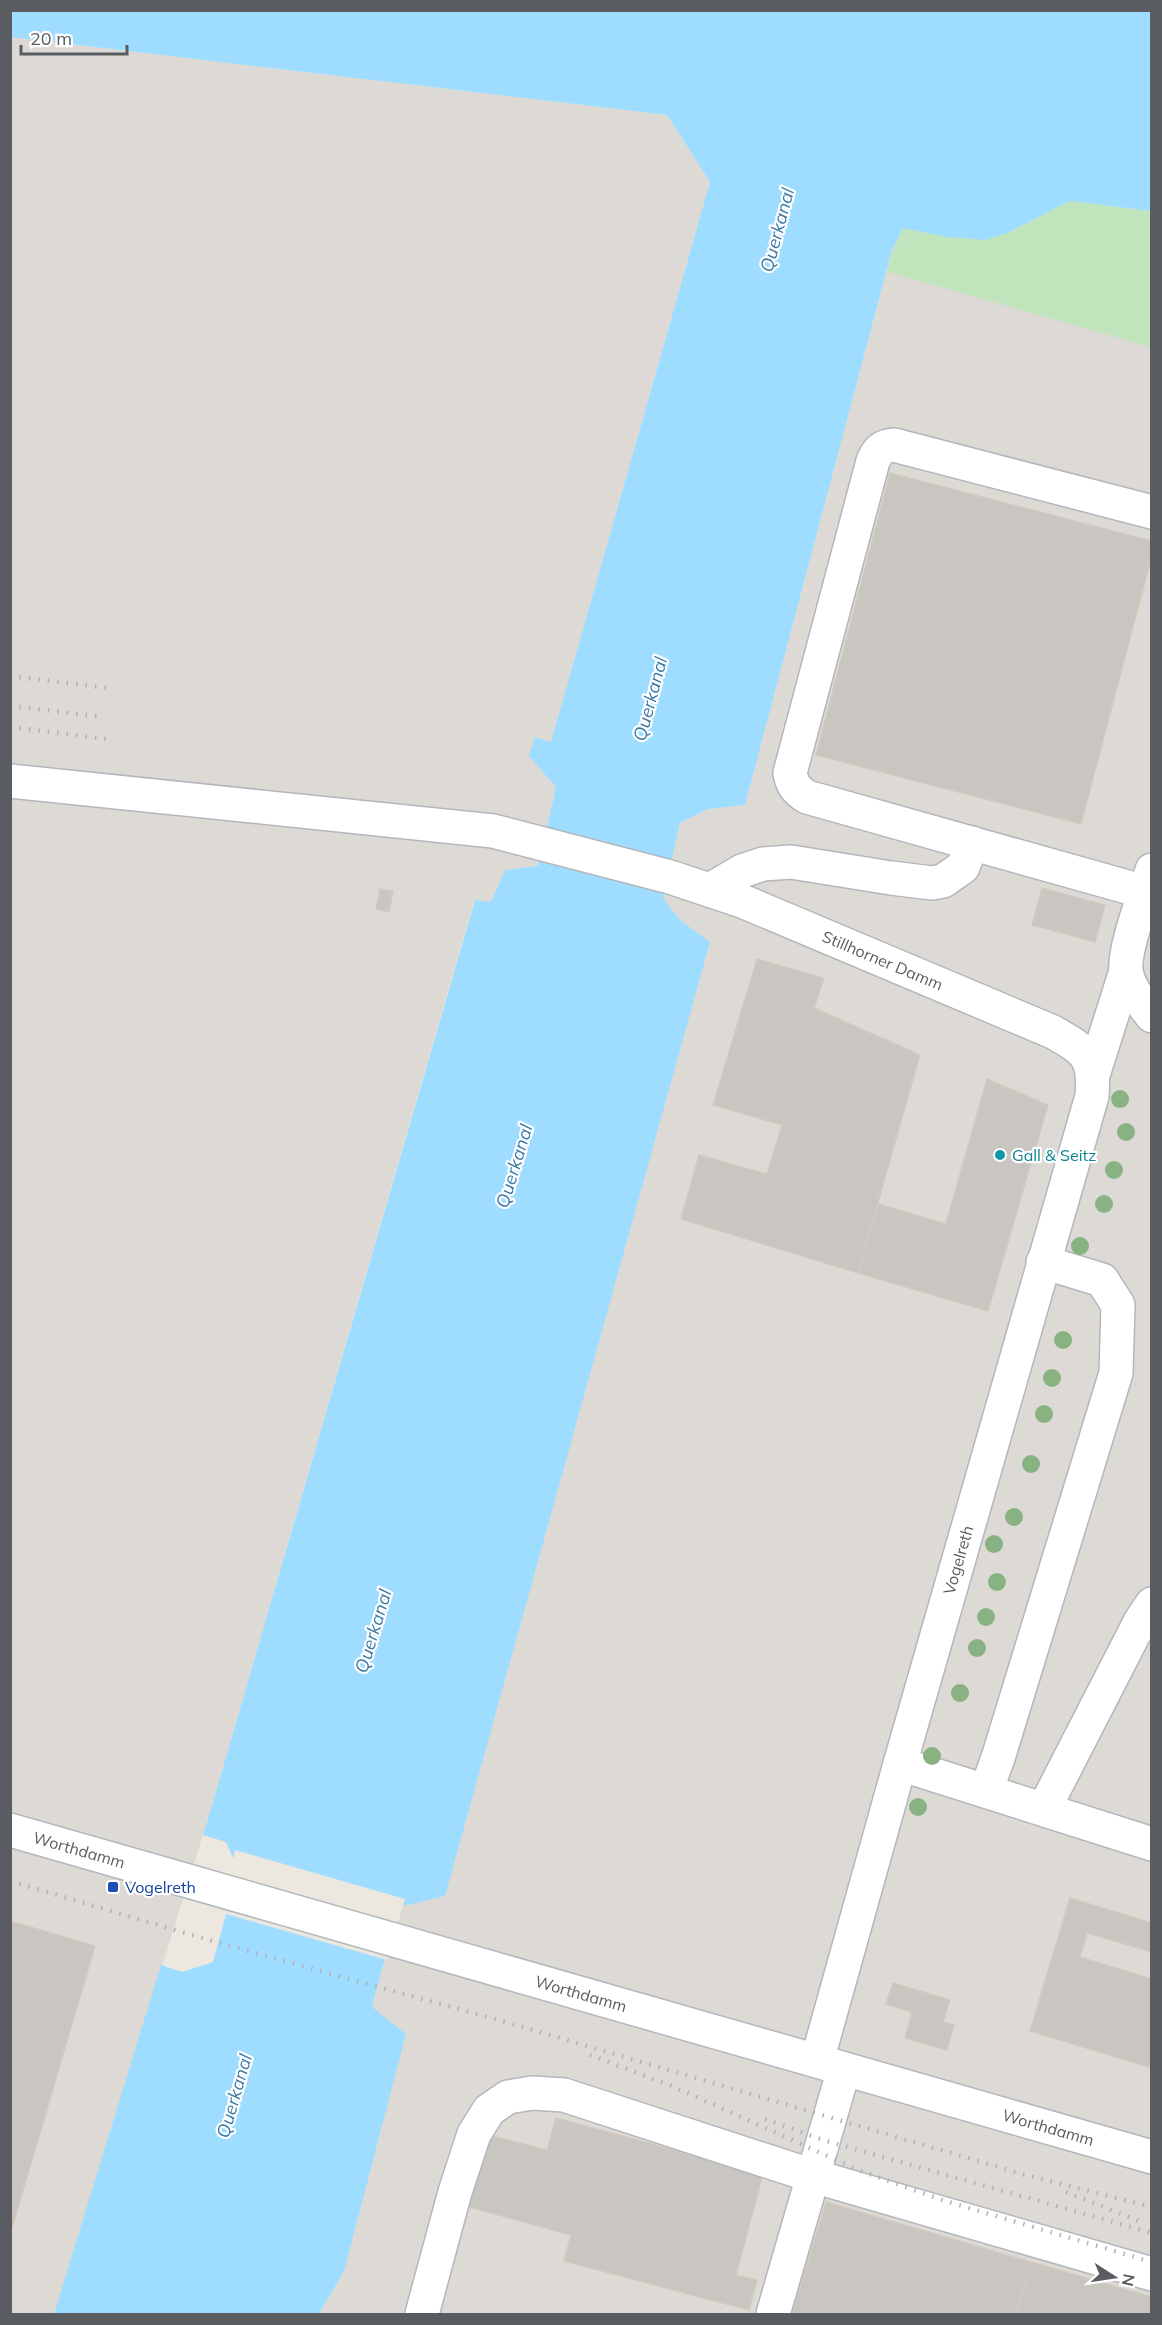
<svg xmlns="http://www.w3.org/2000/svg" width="1162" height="2325" font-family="Mulish,sans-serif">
	<rect width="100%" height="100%" fill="#ece8e0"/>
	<path fill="#dddad5" d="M 11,37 L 667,115 L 710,182 L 551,742 L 535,738 L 556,786 L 538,867 L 505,870 L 491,902 L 474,901 L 210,1812 L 54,2314 L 11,2314 Z
		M 1151,211 L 1151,2314 L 319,2314 L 344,2271 L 372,2007 L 400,1906 L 710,943 L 680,920 L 663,898 L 680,823 L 708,809 L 745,805 L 892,250 L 903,227 L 985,240 L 1008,233 Z"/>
	<path fill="#c0e4bc" d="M 1070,201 L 1151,211 L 1151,347 L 888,272 L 892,250 L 903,227 L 947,237 L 1007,233 Z"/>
	<path fill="#9eddff" d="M 11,10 L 1151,11 L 1151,211 L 1070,201 L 1007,233 L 985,240 L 947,237 L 903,228 L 892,250 L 745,805 L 708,809 L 680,823 L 663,898 L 680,920 L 710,942 L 445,1896 L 399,1907 L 372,2007 L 406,2034 L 344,2271 L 319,2314 L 54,2314 L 161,1965 L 182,1972 L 213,1962 L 238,1870 L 226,1842 L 203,1835 L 210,1812 L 475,900 L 491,902 L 505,870 L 538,866 L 556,787 L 529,756 L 535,737 L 551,742 L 710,182 L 667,115 L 11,37 Z"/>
	<path fill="#ece8e0" d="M 235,1850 L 405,1899 L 387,1960 L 223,1913 L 235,1870 L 232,1862 Z"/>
	<path fill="#c9c5c0" stroke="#d1cabf" stroke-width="1.5" d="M 890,473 L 1152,541 L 1152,555 L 1081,824 L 816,755 Z
		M 1042,888 L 1105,905 L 1095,942 L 1032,925 Z
		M 380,889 L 393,891 L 389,912 L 376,909 Z
		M 757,959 L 824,978 L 814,1008 L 920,1055 L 858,1273 L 681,1219 L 699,1155 L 767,1174 L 782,1125 L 713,1105 Z
		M 987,1079 L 1048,1105 L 988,1311 L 858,1273 L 878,1204 L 946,1224 Z
		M 1070,1898 L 1152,1923 L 1152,1952 L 1087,1933 L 1080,1957 L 1152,1979 L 1152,2068 L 1030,2031 Z
		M 10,1921 L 95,1946 L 10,2235 Z
		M 893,1983 L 950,2000 L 943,2022 L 954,2025 L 947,2050 L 905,2038 L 912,2012 L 886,2004 Z
		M 556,2118 L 763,2174 L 736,2275 L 757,2280 L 749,2310 L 564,2261 L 571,2235 L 469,2207 L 489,2135 L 547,2150 Z
		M 826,2202 L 1031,2262 L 1016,2314 L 792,2314 Z
		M 1031,2262 L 1152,2297 L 1152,2314 L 1016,2314 Z"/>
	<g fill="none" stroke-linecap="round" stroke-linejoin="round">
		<defs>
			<g id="minor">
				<path id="s1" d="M 10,781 L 493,831 L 670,877 L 742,901 L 1053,1032 C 1086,1051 1095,1056 1092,1096 L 900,1764 L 817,2061"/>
				<path d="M 1152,870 C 1145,893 1123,951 1126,971 C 1129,988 1142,1003 1152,1016"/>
				<path d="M 710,890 L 742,871 L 763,864 L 791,862 L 891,878 L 932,883 L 943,881 L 963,867 L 972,843"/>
				<path d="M 1145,892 L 807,797 C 797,791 792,785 790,773 L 873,461 C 878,450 882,446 894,445 L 1152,512"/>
				<path d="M 1093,1075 L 1126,971"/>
				<path d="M 900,1764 L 1152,1844"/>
				<path d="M 986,1791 L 998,1758 L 1116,1373 L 1118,1305 L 1102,1280 L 1043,1262"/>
				<path d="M 1044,1809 L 1140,1622 L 1152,1604"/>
				<path id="s2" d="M 10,1830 L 1152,2157"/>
				<path d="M 422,2314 L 455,2192 L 474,2134 L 489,2110 L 508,2097 L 532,2093 L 564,2095 L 813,2176 L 1152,2274"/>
				<path d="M 773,2314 L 844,2069"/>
			</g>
		</defs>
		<use href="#minor" stroke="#b3b7bb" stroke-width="36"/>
		<use href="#minor" stroke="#fff" stroke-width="33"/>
		<path stroke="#b0b1b1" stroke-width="4.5" stroke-dasharray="1.5 8" stroke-linecap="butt" d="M 10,676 L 109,688
			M 10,706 L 104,717
			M 10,727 L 107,739
			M 10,1881 L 209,1940 L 509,2023 L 1022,2174 L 1152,2207
			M 590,2055 L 672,2086 L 861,2171 L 945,2201 L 1152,2262
			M 765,2119 L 823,2140 L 1152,2233
			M 1066,2192 L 1144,2223"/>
	</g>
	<g fill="#89b282">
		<circle cx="1120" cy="1099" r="9"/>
		<circle cx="1126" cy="1132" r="9"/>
		<circle cx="1114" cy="1170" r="9"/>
		<circle cx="1104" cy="1204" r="9"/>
		<circle cx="1080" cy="1246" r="9"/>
		<circle cx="1063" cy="1340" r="9"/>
		<circle cx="1052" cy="1378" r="9"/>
		<circle cx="1044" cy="1414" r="9"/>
		<circle cx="1031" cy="1464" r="9"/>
		<circle cx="1014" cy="1517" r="9"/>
		<circle cx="994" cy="1544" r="9"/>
		<circle cx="997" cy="1582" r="9"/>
		<circle cx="986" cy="1617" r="9"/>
		<circle cx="977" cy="1648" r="9"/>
		<circle cx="960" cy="1693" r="9"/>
		<circle cx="932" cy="1756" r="9"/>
		<circle cx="918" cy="1807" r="9"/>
	</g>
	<circle fill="#0f9aa8" stroke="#fff" stroke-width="2" cx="1000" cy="1155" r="6"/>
	<rect fill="#1a4fb4" stroke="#fff" stroke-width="2" x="107" y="1881" width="12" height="12" rx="3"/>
	<g text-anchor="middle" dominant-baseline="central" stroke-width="4.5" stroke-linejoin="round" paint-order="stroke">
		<g font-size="16" fill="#595d61" stroke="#fff">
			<text stroke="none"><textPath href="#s1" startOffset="897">Stillhorner Damm</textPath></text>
			<text transform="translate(958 1560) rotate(-74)">Vogelreth</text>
			<text stroke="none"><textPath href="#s2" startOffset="72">Worthdamm</textPath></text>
			<text stroke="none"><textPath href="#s2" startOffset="594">Worthdamm</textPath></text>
			<text stroke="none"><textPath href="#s2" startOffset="1080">Worthdamm</textPath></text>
		</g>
		<g font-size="16" fill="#0d838f" stroke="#fff" text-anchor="start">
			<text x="1012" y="1155">Gall &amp; Seitz</text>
		</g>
		<g font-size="16" fill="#164399" stroke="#fff" text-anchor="start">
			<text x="125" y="1887">Vogelreth</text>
		</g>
		<g font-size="18" font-style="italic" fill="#3a79a7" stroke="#fff">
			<text transform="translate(777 230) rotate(-75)">Querkanal</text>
			<text transform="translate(650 699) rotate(-75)">Querkanal</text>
			<text transform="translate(514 1166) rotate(-73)">Querkanal</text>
			<text transform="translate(373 1631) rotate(-73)">Querkanal</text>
			<text transform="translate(234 2096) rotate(-74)">Querkanal</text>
		</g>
	</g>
	<rect width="1162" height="2325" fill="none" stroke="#595d61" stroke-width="24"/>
	<g transform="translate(1114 2277) rotate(102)" stroke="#ffffff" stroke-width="4.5" paint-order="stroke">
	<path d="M0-4.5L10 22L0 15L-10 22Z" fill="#595d61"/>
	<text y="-9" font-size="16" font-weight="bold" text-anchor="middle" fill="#595d61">N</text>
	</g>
	<path d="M21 45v9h106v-9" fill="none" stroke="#595d61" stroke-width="3"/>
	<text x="30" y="45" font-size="18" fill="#595d61" stroke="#ffffff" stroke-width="4.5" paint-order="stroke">20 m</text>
</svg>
